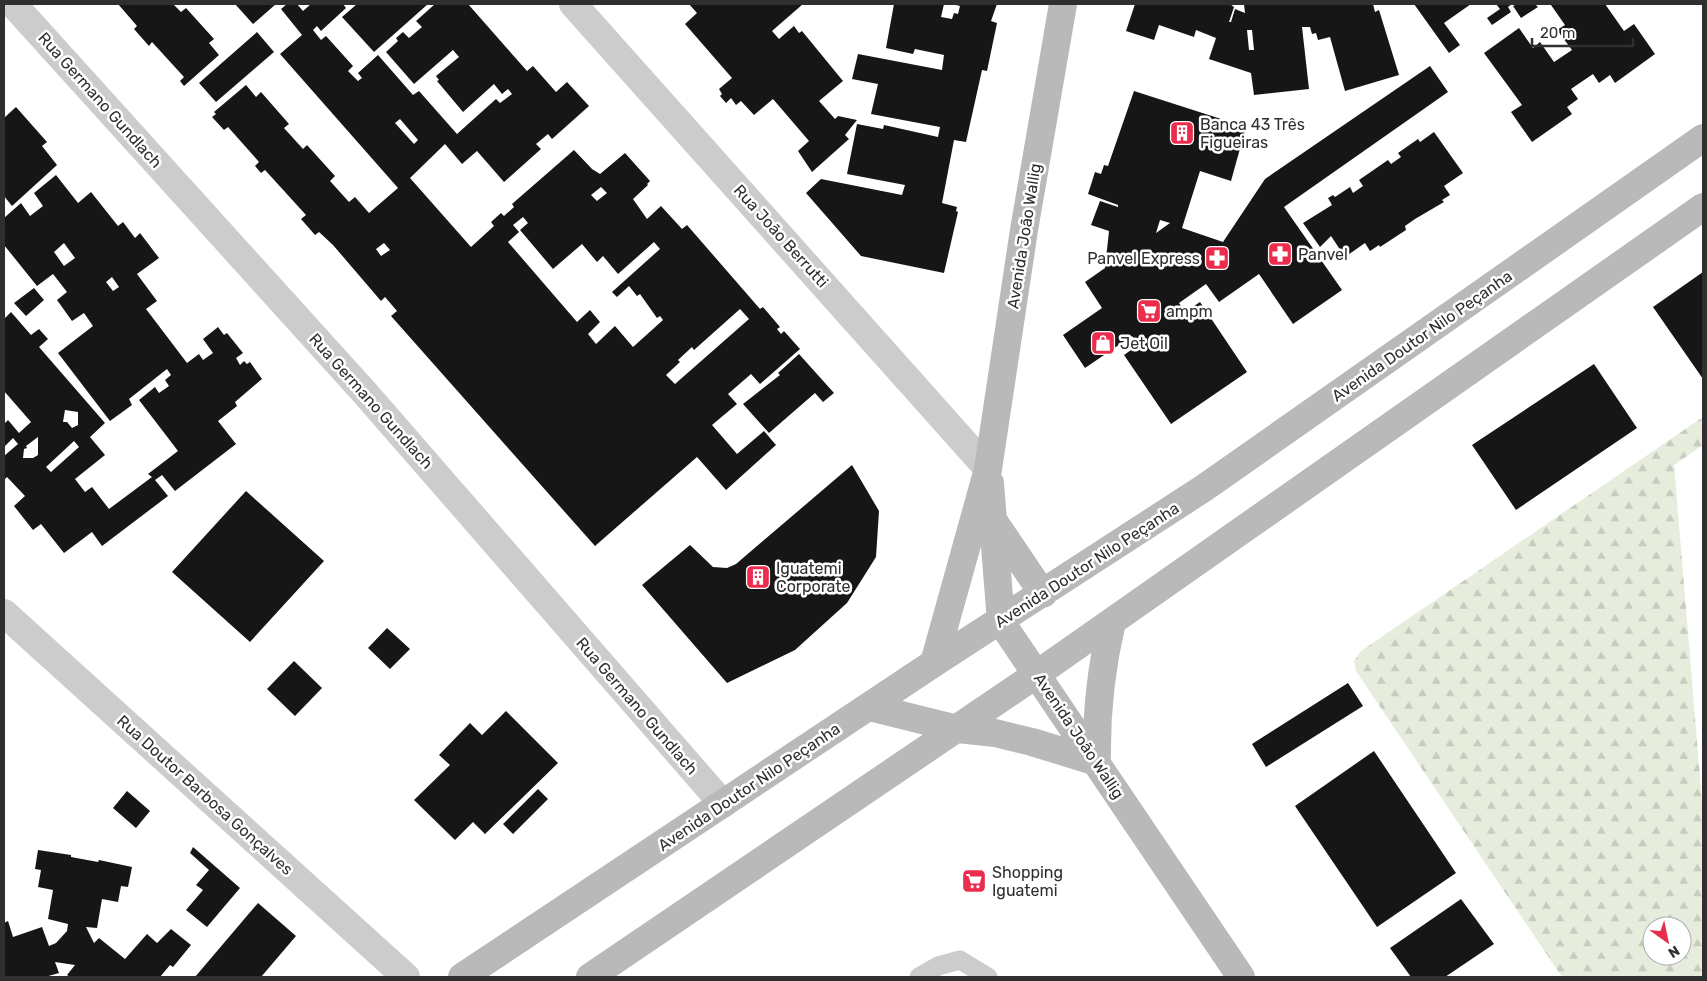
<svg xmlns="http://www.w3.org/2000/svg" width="1707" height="981" font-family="Rubik,sans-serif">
	<defs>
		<pattern id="forest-firs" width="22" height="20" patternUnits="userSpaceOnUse" patternTransform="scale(1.25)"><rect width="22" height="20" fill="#e7eddd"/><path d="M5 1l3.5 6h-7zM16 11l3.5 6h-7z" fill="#c6ccbe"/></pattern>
	</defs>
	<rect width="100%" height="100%" fill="#fff"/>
	<path fill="url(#forest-firs)" fill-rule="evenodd" d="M 1703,417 L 1703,445 L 1674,465 L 1703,813 L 1703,977 L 1562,977 L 1356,671 L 1354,661 L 1361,651 ZM 1652,926 L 1682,926 L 1682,956 L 1652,956 Z"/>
	<path fill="#161616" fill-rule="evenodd" d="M 118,4 L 173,4 L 181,12 L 186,8 L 214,39 L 209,43 L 219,55 L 184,86 L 180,81 L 184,77 L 152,42 L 149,46 L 134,29 L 137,26 Z
		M 235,4 L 276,4 L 253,24 Z
		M 287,4 L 297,4 L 303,11 L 311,4 L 343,4 L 346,8 L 321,31 L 317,26 L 313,30 L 321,40 L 326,36 L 353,66 L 348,71 L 358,81 L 362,78 L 358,73 L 378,55 L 413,95 L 419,91 L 457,134 L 496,99 L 500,103 L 512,94 L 508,89 L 502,94 L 494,84 L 463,112 L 437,81 L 439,80 L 436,76 L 459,57 L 453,50 L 414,84 L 386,52 L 398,41 L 396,38 L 403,32 L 409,38 L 422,27 L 416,21 L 435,4 L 468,4 L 527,71 L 533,66 L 556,92 L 567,82 L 589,106 L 552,139 L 548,134 L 536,144 L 541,149 L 504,182 L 477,151 L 462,164 L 445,144 L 410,178 L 471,247 L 494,226 L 491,222 L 501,213 L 504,216 L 514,207 L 512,204 L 574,150 L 592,169 L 600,174 L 625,153 L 650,181 L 647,184 L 648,185 L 633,199 L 647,219 L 661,206 L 682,229 L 687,225 L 760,309 L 763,307 L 780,327 L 777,329 L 781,334 L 784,331 L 800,349 L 760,384 L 751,374 L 728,394 L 737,404 L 712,425 L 737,454 L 764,431 L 776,445 L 726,490 L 697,457 L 595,546 L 391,316 L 397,311 L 385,297 L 381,301 L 333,245 L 319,232 L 315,235 L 301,219 L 306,215 L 265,170 L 261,173 L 255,166 L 259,162 L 228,127 L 224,130 L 212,117 L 216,114 L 214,112 L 246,85 L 256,97 L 261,92 L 289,124 L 284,128 L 303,149 L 307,145 L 335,176 L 330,181 L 349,202 L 355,197 L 369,213 L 398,188 L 280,54 L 302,35 L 281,9 ZM 400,119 L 418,140 L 414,144 L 395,123 ZM 601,187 L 607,193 L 597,201 L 591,195 ZM 523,217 L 528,223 L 520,230 L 553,269 L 582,244 L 597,262 L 603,256 L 618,274 L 654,242 L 660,249 L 612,292 L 617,297 L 629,286 L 637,296 L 640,294 L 657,318 L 660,316 L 663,320 L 633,347 L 615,326 L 596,344 L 588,334 L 600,322 L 590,310 L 577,322 L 508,242 L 519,232 L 513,225 ZM 384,243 L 390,250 L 381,256 L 376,249 ZM 740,309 L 749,319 L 675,384 L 666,375 L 680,362 L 678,360 L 692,347 L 694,350 Z
		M 357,4 L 428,4 L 374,52 L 342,17 Z
		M 689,4 L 803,4 L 772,31 L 779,39 L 794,26 L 799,33 L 802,31 L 843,81 L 819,101 L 835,119 L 838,116 L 857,120 L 845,135 L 849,139 L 812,172 L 798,151 L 809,141 L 773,99 L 754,115 L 741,101 L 736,105 L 731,98 L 726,103 L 720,96 L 722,94 L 719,89 L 732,78 L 685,24 L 697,13 Z
		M 894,4 L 944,4 L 941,17 L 952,19 L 954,13 L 958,14 L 960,6 L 952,4 L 997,4 L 991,21 L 997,23 L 987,71 L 982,70 L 966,142 L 954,140 L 942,203 L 957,207 L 956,211 L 958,212 L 944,273 L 861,256 L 806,193 L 821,179 L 902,195 L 905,185 L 847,174 L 857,124 L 883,129 L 884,125 L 938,137 L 940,127 L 871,114 L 878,84 L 852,79 L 858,54 L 942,70 L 944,55 L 915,49 L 913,54 L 886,48 Z
		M 1135,4 L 1230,4 L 1234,7 L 1229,22 L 1231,22 L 1235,9 L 1245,13 L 1244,4 L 1373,4 L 1375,12 L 1379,10 L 1399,75 L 1345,91 L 1330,37 L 1318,40 L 1316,33 L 1312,34 L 1310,27 L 1302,27 L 1309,89 L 1254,95 L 1251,73 L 1209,59 L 1216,38 L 1196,30 L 1194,37 L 1159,25 L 1154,40 L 1126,31 ZM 1247,30 L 1252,30 L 1254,50 L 1249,50 Z
		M 1414,4 L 1471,4 L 1444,23 L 1460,45 L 1449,53 Z
		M 1496,4 L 1512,4 L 1508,7 L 1511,12 L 1492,25 L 1487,18 L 1500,9 Z
		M 1517,4 L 1535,4 L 1538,7 L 1521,18 L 1513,6 Z
		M 1554,4 L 1605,4 L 1624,31 L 1634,24 L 1655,54 L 1615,83 L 1610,75 L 1599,83 L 1593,74 L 1571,89 L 1578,99 L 1567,107 L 1572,114 L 1532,142 L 1511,112 L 1522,105 L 1484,53 L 1519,28 L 1533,48 L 1540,42 L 1554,62 L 1572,50 L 1557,30 L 1565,25 L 1551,5 Z
		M 257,32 L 274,52 L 216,102 L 199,83 Z
		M 1430,66 L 1448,92 L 1284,207 L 1342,290 L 1293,324 L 1259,274 L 1219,302 L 1206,284 L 1179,303 L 1185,312 L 1200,302 L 1247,372 L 1171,424 L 1124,355 L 1138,345 L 1132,336 L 1085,368 L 1063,335 L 1102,308 L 1085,282 L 1105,268 L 1109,231 L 1091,225 L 1100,201 L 1118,207 L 1118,205 L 1088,194 L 1095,172 L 1101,174 L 1104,165 L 1108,166 L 1134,91 L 1246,127 L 1231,181 L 1200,171 L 1182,228 L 1223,242 L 1265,179 ZM 1160,220 L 1170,223 L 1156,233 Z
		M 16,107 L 47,142 L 42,146 L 57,165 L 12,206 L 4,196 L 4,118 Z
		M 1434,132 L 1463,173 L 1444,186 L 1450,195 L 1442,200 L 1444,202 L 1415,219 L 1405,226 L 1406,230 L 1380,247 L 1379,245 L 1370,251 L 1365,243 L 1345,257 L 1331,236 L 1320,247 L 1303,223 L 1332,205 L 1328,198 L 1333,195 L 1335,197 L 1350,187 L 1353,193 L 1363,186 L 1359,180 L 1388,160 L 1391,164 L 1401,157 L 1398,153 L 1418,139 L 1420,142 Z
		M 56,175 L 78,203 L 91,192 L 118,226 L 123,222 L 135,238 L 140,233 L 159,258 L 137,274 L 157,301 L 146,309 L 187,363 L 199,354 L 203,360 L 213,353 L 203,339 L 218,327 L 224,335 L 227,333 L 243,353 L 236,358 L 240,365 L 244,361 L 247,364 L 250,362 L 262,379 L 235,402 L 237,406 L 218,421 L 236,444 L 175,491 L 162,475 L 155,480 L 168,496 L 102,546 L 92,532 L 64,553 L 41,524 L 33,530 L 14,506 L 25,496 L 7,477 L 4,480 L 4,456 L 18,444 L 13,438 L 4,447 L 4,424 L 8,420 L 19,433 L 31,422 L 4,391 L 4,319 L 11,312 L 31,335 L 39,329 L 48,339 L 39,347 L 105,423 L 90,437 L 105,455 L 75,479 L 85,492 L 92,487 L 109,509 L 152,477 L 148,474 L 178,451 L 139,400 L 155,387 L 159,393 L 169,386 L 165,380 L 171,375 L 167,369 L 129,399 L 132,405 L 110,421 L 58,353 L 93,326 L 84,313 L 72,321 L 57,300 L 67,292 L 53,274 L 37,286 L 4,245 L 4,218 L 21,203 L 30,216 L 43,206 L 34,193 ZM 64,243 L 75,258 L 64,266 L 54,252 ZM 112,277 L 119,287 L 113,291 L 106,282 ZM 65,410 L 78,412 L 78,425 L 72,428 L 67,422 L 63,422 ZM 38,437 L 38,455 L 33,458 L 23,458 L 24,449 L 27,448 L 26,446 ZM 74,441 L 79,447 L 51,472 L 46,467 Z
		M 1703,272 L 1703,379 L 1653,307 Z
		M 34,288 L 44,300 L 26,316 L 14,303 Z
		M 799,354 L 834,393 L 823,402 L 815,393 L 769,433 L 743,404 L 780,375 L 778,373 Z
		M 1594,364 L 1637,428 L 1516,510 L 1472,445 Z
		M 852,465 L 879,511 L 876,557 L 847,603 L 795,650 L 727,683 L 642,585 L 690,545 L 713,567 L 727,568 L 736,564 Z
		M 246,491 L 324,561 L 250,642 L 172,572 Z
		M 387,628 L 410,649 L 390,669 L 368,648 Z
		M 294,661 L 322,688 L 295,716 L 267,689 Z
		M 1348,683 L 1363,706 L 1266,767 L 1252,744 Z
		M 506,711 L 558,763 L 485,834 L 473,822 L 455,840 L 414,800 L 450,765 L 439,755 L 470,723 L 482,735 Z
		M 1374,751 L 1456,873 L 1377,927 L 1295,806 Z
		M 538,789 L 548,799 L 513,834 L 503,824 Z
		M 127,791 L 150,811 L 136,828 L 113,808 Z
		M 193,847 L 240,888 L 207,927 L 186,910 L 203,890 L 196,885 L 209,870 L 190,853 Z
		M 38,850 L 71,855 L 71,857 L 98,862 L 99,860 L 132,867 L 128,887 L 121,886 L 118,902 L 102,899 L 97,928 L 86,927 L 94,943 L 99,938 L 125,959 L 147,934 L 157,943 L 171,929 L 191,945 L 173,967 L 170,965 L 160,977 L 70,977 L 67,975 L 75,965 L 55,962 L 59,973 L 45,977 L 4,977 L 4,923 L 8,921 L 13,937 L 42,927 L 49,946 L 56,943 L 67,931 L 68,924 L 48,919 L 53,890 L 38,887 L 41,870 L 35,869 Z
		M 1461,899 L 1494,944 L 1445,977 L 1411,977 L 1390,948 Z
		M 258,903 L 296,936 L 261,977 L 195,977 Z"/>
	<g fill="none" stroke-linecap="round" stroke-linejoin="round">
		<path stroke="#ccc" stroke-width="19" d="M 919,977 L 938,966 L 960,960 L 988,977"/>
		<path stroke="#ccc" stroke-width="28" d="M 13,4 L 365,393 L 723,804
			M 573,4 L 988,469
			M 4,613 L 406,977"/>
		<path stroke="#b9b9b9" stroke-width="28" d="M 990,483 L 1001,622 L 1241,977
			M 995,523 L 1043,594
			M 934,663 L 988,469 L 1024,230 L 1063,4
			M 869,707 L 958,729 L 995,733 L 1032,742 L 1097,762
			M 1097,762 C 1096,714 1101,668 1112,622
			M 462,977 L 934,663 L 1204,488 L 1703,138
			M 590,977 L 1037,674 L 1703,207"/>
	</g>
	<defs>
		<symbol id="building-square" viewBox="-11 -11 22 22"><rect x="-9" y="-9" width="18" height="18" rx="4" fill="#ec2c4c" stroke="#fff"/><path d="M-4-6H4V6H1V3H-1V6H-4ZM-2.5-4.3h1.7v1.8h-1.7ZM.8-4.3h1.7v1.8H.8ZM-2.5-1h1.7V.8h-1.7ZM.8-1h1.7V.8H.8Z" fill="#fff"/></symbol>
		<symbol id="pharmacy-square" viewBox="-11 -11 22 22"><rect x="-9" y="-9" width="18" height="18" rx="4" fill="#ec2c4c" stroke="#fff"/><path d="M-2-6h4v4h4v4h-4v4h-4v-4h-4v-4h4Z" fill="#fff"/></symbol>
		<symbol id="supermarket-square" viewBox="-11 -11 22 22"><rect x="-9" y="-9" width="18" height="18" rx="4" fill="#ec2c4c" stroke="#fff"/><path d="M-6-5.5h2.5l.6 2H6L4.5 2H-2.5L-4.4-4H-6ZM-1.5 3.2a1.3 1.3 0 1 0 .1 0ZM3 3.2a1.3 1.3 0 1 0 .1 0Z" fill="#fff"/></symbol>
		<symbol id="shop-square" viewBox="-11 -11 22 22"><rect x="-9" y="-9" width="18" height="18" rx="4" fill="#ec2c4c" stroke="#fff"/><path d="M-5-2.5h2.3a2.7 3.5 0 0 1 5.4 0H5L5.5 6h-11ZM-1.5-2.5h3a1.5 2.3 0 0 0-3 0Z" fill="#fff"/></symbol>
	</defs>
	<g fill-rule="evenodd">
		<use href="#building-square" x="1168" y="119" width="28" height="28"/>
		<use href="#pharmacy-square" x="1266" y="240" width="28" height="28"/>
		<use href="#pharmacy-square" x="1203" y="244" width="28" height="28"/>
		<use href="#supermarket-square" x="1135" y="297" width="28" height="28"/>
		<use href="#shop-square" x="1089" y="329" width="28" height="28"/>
		<use href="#building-square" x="744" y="563" width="28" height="28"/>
		<use href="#supermarket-square" x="960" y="867" width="28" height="28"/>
	</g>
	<g text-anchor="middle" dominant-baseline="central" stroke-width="5" stroke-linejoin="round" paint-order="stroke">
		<g font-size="16" fill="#2f2f2f" stroke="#fff">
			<text transform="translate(100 100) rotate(48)">Rua Germano Gundlach</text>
			<text transform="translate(781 236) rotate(48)">Rua João Berrutti</text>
			<text transform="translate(1024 236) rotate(-81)">Avenida João Wallig</text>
			<text transform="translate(1422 336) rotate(-35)">Avenida Doutor Nilo Peçanha</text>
			<text transform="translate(371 401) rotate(48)">Rua Germano Gundlach</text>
			<text transform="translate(1087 565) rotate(-33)">Avenida Doutor Nilo Peçanha</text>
			<text transform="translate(637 706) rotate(49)">Rua Germano Gundlach</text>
			<text transform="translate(1079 736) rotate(56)">Avenida João Wallig</text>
			<text transform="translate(749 787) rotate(-34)">Avenida Doutor Nilo Peçanha</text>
			<text transform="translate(205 795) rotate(42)">Rua Doutor Barbosa Gonçalves</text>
		</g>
		<g font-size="16" fill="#2f2f2f" stroke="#fff" text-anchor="start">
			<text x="1200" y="124">Banca 43 Três<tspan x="1200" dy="18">Figueiras</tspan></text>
			<text x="1298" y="254">Panvel</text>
			<text x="1200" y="258" text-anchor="end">Panvel Express</text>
			<text x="1166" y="311">ampm</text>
			<text x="1120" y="343">Jet Oil</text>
			<text x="776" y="568">Iguatemi<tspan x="776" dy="18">Corporate</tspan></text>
			<text x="992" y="872">Shopping<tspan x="992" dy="18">Iguatemi</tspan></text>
		</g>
	</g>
	<rect width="1707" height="981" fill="none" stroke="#2f2f2f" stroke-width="10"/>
	<g transform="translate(1667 941) rotate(147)"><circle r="24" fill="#ffffff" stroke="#acacac"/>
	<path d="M0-4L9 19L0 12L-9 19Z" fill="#ec2c4c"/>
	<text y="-8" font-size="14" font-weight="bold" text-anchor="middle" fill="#2f2f2f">N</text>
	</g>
	<path d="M1532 38v8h101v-8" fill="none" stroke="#2f2f2f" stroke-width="2.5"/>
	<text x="1540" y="38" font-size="15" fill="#2f2f2f" stroke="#ffffff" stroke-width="4" paint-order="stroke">20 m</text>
</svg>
